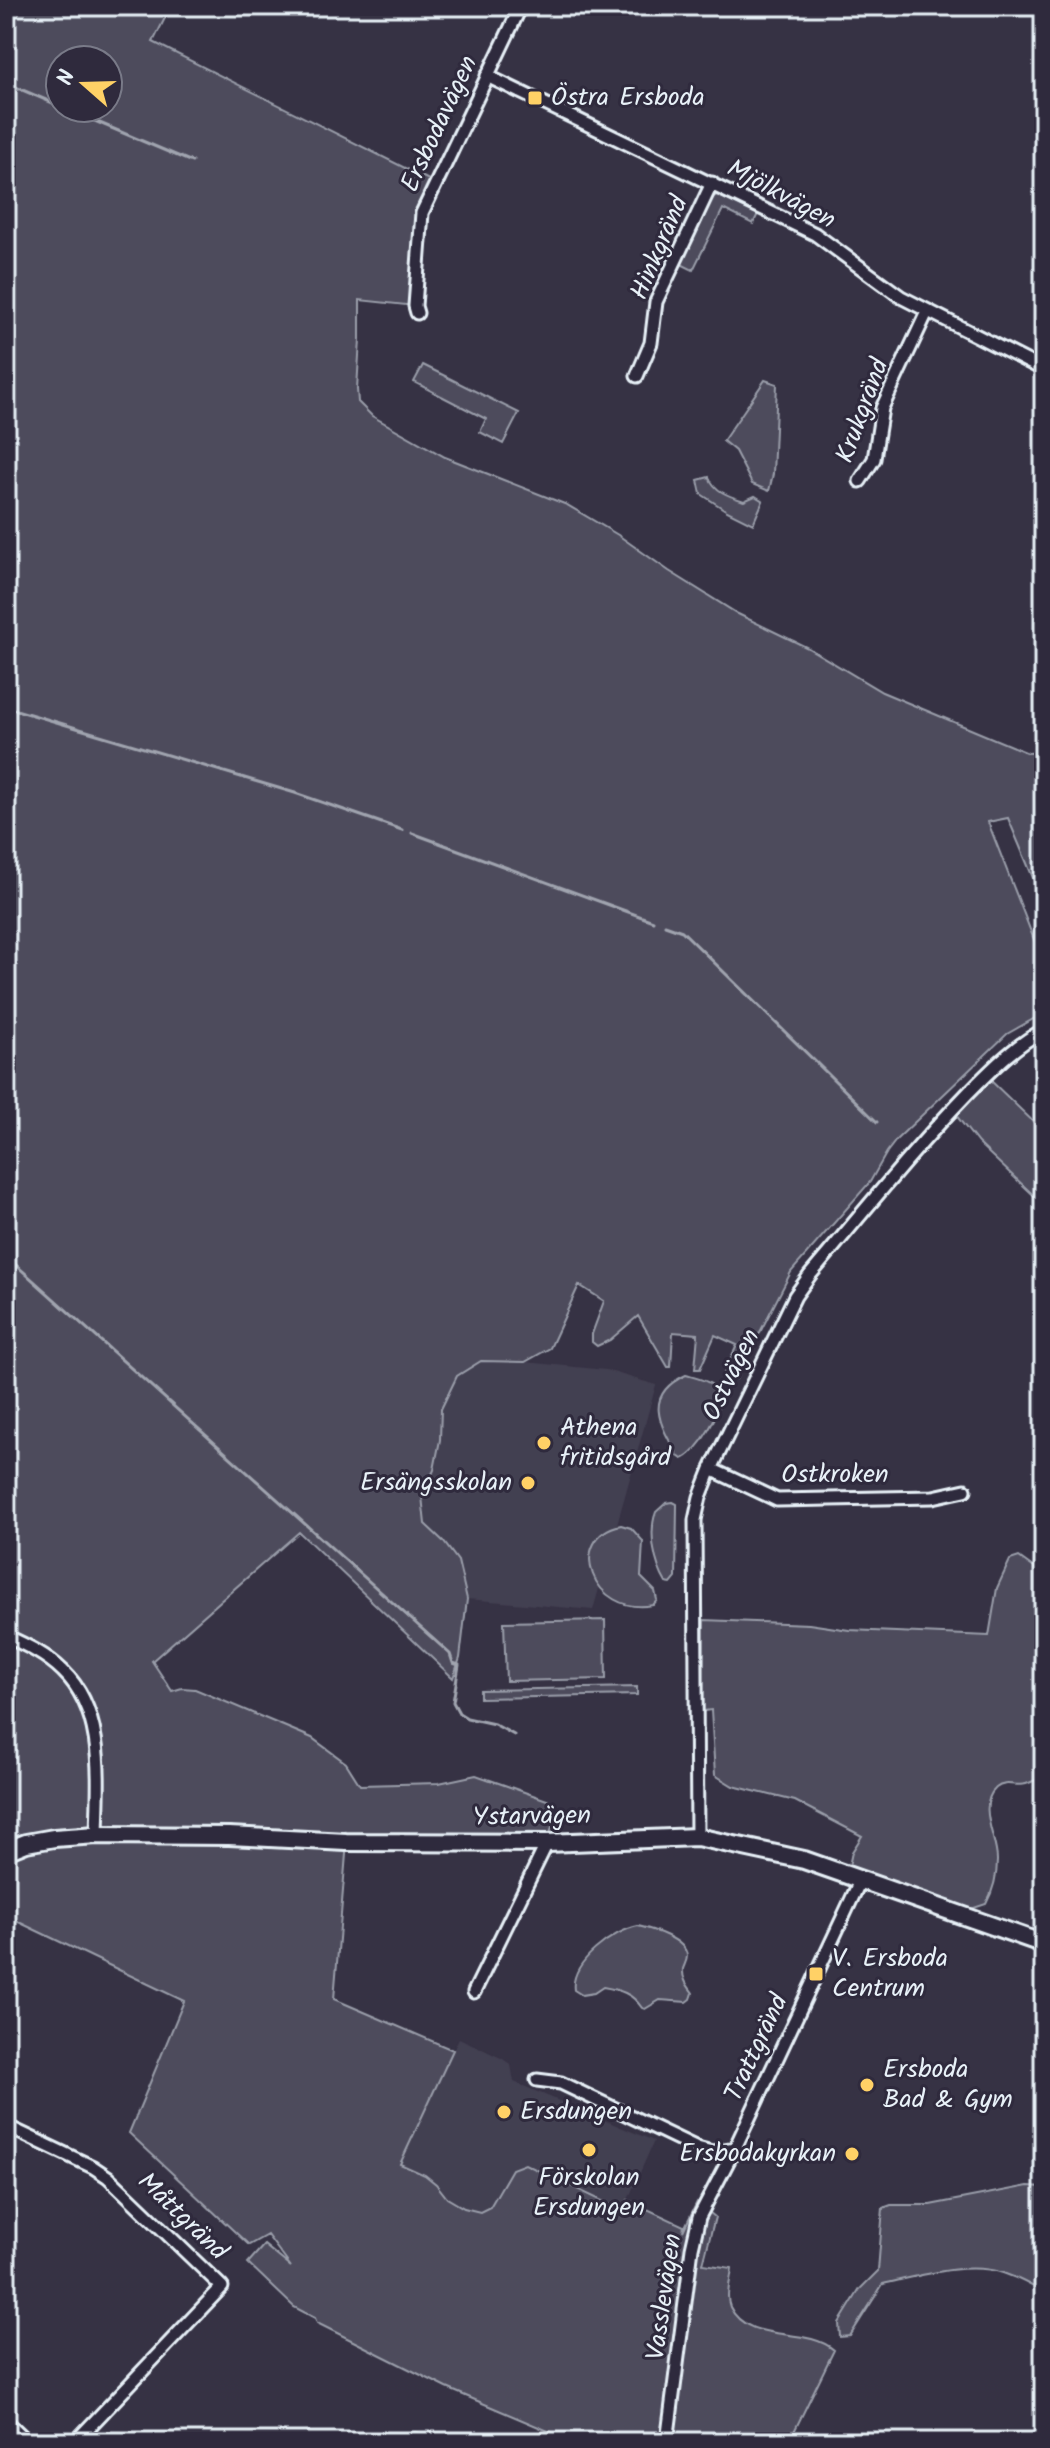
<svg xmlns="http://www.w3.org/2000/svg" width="1050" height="2448" font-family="Kalam,sans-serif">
	<rect width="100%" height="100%" fill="#363244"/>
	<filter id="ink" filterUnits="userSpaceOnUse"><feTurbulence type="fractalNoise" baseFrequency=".0125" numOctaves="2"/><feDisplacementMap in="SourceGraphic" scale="16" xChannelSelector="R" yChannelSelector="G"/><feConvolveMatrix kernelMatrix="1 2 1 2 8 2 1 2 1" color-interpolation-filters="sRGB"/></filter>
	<g filter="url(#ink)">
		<path fill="#433f51" d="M 481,1361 L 525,1362 L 606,1370 L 656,1385 L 593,1610 L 467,1599 L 458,1561 L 443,1541 L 425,1524 L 422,1495 L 434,1470 L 440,1440 L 441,1409 L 457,1376 Z
			M 459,2038 L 503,2059 L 511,2065 L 514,2082 L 654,2141 L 623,2211 L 525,2164 L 512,2169 L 491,2207 L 480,2212 L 464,2208 L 446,2198 L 436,2184 L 400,2165 Z"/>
		<path fill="#4d4b5c" stroke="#9a9eaa" stroke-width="2" fill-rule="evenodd" d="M 6,6 L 171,6 L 153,42 L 435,183 L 425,204 L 415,306 L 360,300 L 360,339 L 357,389 L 358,402 L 372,416 L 445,457 L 567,505 L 618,535 L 669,571 L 738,614 L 808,648 L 882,692 L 1028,753 L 1044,752 L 1044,904 L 1008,818 L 988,822 L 1040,955 L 1044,957 L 1044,1013 L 1007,1034 L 897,1139 L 887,1152 L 870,1182 L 791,1272 L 736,1379 L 729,1379 L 724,1374 L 737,1345 L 715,1335 L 700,1369 L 695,1369 L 698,1334 L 673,1332 L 671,1367 L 668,1367 L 638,1316 L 610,1340 L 597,1346 L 592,1342 L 592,1334 L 604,1301 L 579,1285 L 550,1348 L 525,1362 L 481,1361 L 457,1376 L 441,1409 L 440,1440 L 434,1470 L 422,1496 L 425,1524 L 443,1541 L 458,1561 L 467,1599 L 460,1658 L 453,1678 L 299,1532 L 152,1661 L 172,1691 L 182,1688 L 195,1689 L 312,1738 L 346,1763 L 360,1785 L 439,1783 L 476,1775 L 550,1801 L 556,1815 L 547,1843 L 347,1842 L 334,1999 L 453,2050 L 400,2164 L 425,2175 L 436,2184 L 447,2198 L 464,2208 L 480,2212 L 490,2207 L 512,2169 L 525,2164 L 623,2211 L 628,2200 L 684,2226 L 683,2231 L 697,2202 L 715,2217 L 703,2264 L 732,2268 C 731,2279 725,2296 730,2307 C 748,2345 805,2325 834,2350 L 789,2442 L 587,2442 L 567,2439 L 447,2388 L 317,2323 L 315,2318 L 294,2307 L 248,2263 L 264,2245 L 291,2267 L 267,2235 L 249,2245 L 129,2133 L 184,2001 L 6,1916 ZM 60,60 L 108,60 L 108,108 L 60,108 Z
			M 717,195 L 758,214 L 753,224 L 723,209 L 693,270 L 679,263 L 709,199 Z
			M 423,365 L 519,413 L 503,444 L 480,432 L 486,419 L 414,382 Z
			M 765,380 L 777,384 L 773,474 L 769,491 L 752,484 L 735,451 L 723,441 Z
			M 709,477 C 715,492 729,496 744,501 L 755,496 L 763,501 L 753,524 L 727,511 L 701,494 L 698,480 Z
			M 986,1076 L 1044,1132 L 1044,1205 L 978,1143 L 952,1110 Z
			M 686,1375 C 696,1378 715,1381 719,1394 C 724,1410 697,1455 682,1459 L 678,1456 C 660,1425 642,1395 686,1375 Z
			M 673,1502 L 677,1504 L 676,1578 L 671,1584 L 666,1583 C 655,1565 648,1533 656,1512 L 666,1503 Z
			M 621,1525 L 631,1528 L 643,1541 L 641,1577 L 655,1591 L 657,1600 L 653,1605 C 591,1617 565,1537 621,1525 Z
			M 1019,1557 L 1044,1575 L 1044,1776 C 1038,1779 1032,1782 1026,1784 C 1017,1787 1005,1780 996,1788 C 976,1806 998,1840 997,1861 C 997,1876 993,1891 986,1904 L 971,1909 L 849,1866 L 852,1852 L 862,1836 L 795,1801 L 733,1786 L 715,1775 L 711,1710 L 703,1711 L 704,1620 L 809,1624 L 849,1630 L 989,1636 L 997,1588 L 1010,1560 Z
			M 605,1620 L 606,1679 L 506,1681 L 504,1622 Z
			M 637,1687 L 637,1695 L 480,1698 L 480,1690 Z
			M 638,1926 C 651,1929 686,1939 687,1956 C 687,1961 684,1965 683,1969 C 682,1979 688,1986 693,1993 L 691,1999 L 687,2002 L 660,2000 L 645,2009 L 642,2008 C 632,1993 620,1990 603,1987 L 594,1993 L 582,1995 L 574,1990 C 570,1962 613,1931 638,1926 Z
			M 1028,2186 L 1044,2187 L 1044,2293 C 1031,2285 1018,2278 1003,2273 C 968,2261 919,2276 883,2284 L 850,2336 L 840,2337 L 839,2323 L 860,2289 L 878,2271 L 883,2208 L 891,2205 L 930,2205 Z"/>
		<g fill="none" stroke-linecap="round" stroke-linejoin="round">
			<path stroke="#a0a4af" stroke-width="3" d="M 6,83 L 60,106
				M 64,108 L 192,162
				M 6,707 L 295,793 L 402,830
				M 412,833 L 653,921
				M 665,925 L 682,931 L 877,1122
				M 6,1256 L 450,1654 L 453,1663 L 459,1665 L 453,1702 L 459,1713 L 467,1718 L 494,1724 L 514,1735"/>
			<defs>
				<path id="street" d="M 487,76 L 815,234 L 901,297 L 1044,370
					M 417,313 L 415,306 L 422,213 L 521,6
					M 637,376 L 651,343 L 656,302 L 712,183
					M 860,481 L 874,459 L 882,408 L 927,312
					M 711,1469 L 777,1500 L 933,1497 L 965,1490
					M 6,1636 C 26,1645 47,1655 63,1671 C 106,1712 98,1782 97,1835
					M 697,1837 L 695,1520 L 700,1497 L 711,1469 L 795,1296 L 810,1275 C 862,1214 912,1151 968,1093 C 991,1070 1015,1045 1044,1030
					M 474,1992 L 547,1843
					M 537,2080 L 561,2083 L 697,2148 L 712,2152 L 735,2148
					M 6,2126 L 93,2167 L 108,2177 L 222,2287 L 75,2442
					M 6,2421 L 28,2442
					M 414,2442 L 415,2440 L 420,2442
					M 667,2442 L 692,2248 L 699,2217 L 735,2148 L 860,1881"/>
				<path id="secondary" d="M 6,1851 L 26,1843 L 54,1838 L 97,1835 L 229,1836 L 346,1842 L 547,1843 L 697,1837 L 804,1860 L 1044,1944"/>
			</defs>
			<use href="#street" stroke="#e8f1f8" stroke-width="17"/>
			<use href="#secondary" stroke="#e8f1f8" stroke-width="22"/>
			<use href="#street" stroke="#2f2a3d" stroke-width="11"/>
			<use href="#secondary" stroke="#2f2a3d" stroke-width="16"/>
		</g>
	</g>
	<g fill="#ffd166" stroke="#2f2a3d" stroke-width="3">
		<rect x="527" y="90" width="16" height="16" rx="4"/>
		<circle cx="544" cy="1443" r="8"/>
		<circle cx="528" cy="1483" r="8"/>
		<rect x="808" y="1966" width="16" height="16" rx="4"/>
		<circle cx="867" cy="2085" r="8"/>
		<circle cx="504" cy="2112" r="8"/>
		<circle cx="589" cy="2150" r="8"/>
		<circle cx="852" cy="2154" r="8"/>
	</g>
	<g text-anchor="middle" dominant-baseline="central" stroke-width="6" stroke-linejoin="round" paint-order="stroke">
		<g font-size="26" fill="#e8f1f8" stroke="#2f2a3d" text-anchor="start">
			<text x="551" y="98">Östra Ersboda</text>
			<text x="560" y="1428">Athena<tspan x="560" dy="30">fritidsgård</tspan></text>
			<text x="512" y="1483" text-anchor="end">Ersängsskolan</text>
			<text x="832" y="1959">V. Ersboda<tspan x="832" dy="30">Centrum</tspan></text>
			<text x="883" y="2070">Ersboda<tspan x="883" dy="30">Bad &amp; Gym</tspan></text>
			<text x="520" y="2112">Ersdungen</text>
			<text x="836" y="2154" text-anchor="end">Ersbodakyrkan</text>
			<text x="589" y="2178" text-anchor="middle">Förskolan<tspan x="589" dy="30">Ersdungen</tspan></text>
		</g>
		<g font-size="26" fill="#e8f1f8" stroke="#2f2a3d">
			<text transform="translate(440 124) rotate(-65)">Ersbodavägen</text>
			<text transform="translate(781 195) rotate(28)">Mjölkvägen</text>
			<text transform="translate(660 248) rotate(-67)">Hinkgränd</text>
			<text transform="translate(863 411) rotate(-70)">Krukgränd</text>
			<text transform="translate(732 1375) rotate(-64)">Ostvägen</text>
			<text x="835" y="1475">Ostkroken</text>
			<text transform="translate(532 1817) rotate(-1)">Ystarvägen</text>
			<text transform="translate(757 2048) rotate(-65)">Trattgränd</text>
			<text transform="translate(182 2217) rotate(44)">Måttgränd</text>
			<text transform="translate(665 2297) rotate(-82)">Vasslevägen</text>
		</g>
	</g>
	<rect width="1050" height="2448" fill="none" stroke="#2f2a3d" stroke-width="32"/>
	<rect x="16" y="16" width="1018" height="2416" fill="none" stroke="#e8f1f8" stroke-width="3" filter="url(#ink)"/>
	<g transform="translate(84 84) rotate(290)"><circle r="38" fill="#2f2a3d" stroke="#797a88" stroke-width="2"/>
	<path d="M0-6L14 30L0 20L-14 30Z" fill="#ffd166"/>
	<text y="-12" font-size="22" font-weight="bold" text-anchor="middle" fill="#e8f1f8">N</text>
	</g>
</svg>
